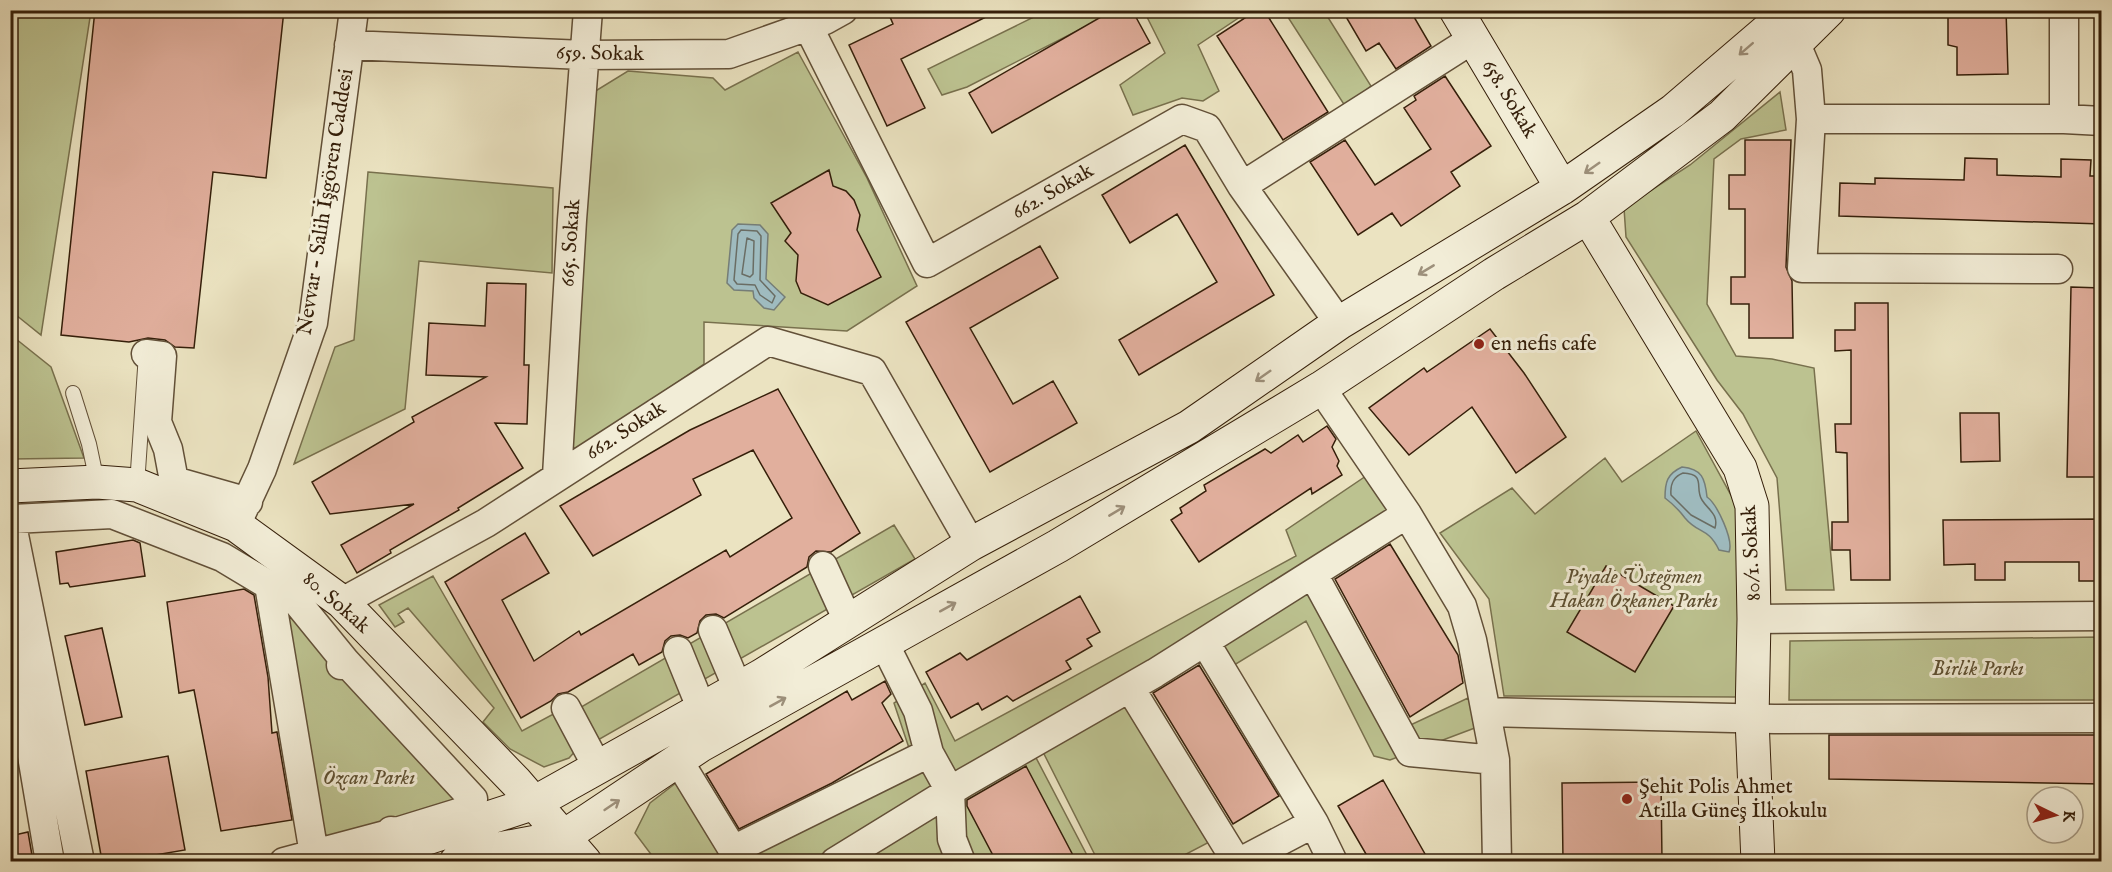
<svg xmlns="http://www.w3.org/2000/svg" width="2112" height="872" font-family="'IM FELL English',serif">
	<rect width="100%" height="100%" fill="#ebe3c1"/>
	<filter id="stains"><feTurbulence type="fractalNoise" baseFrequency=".00333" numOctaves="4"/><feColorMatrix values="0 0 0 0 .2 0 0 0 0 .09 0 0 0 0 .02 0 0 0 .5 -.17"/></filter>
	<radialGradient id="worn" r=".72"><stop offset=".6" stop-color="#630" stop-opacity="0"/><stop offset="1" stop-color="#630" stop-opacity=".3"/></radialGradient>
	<path fill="#bcc290" stroke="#78704d" stroke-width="1.5" d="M 11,10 L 91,11 L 41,335 L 11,311 Z
		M 1042,11 L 1116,11 L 967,87 L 942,95 L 928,69 L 1042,13 Z
		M 1144,11 L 1249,11 L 1198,45 L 1219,91 L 1203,101 L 1182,98 L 1133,115 L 1120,85 L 1165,53 Z
		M 1284,11 L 1324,11 L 1371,86 L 1345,106 Z
		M 798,52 L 867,178 L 917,286 L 847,331 L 704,322 L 704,364 L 567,457 L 589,95 L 628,71 L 713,78 L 725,90 Z
		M 1780,92 L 1786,130 L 1741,139 L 1714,159 L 1707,304 L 1736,356 L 1772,359 L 1814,368 L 1834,590 L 1786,590 L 1777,478 L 1743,414 L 1717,380 L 1626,237 L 1624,208 L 1690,165 Z
		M 368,172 L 553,188 L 552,273 L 419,261 L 405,409 L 294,464 L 335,347 L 354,340 Z
		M 11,335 L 51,367 L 84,458 L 11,459 Z
		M 1696,431 L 1739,510 L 1738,697 L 1504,696 L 1489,599 L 1440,533 L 1512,488 L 1535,514 L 1605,458 L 1622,482 Z
		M 1369,474 L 1397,516 L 1309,583 L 1402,729 L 1468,698 L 1480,726 L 1390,760 L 1374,756 L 1306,621 L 1231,667 L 1209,633 L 1033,752 L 1090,861 L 738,862 L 912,757 L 894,703 L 925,683 L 955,741 L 1296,556 L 1286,530 Z
		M 894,525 L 915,559 L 591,744 L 576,710 Z
		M 433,576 L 522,731 L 559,711 L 579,747 L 569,758 L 544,767 L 510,749 L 483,722 L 494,708 L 408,608 L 398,614 L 404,622 L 395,627 L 379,605 Z
		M 285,605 L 469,803 L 322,844 Z
		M 2101,637 L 2101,700 L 1789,700 L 1790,641 Z
		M 1128,696 L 1217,838 L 1173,861 L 1098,861 L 1042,750 Z
		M 685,776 L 736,861 L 656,861 L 635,833 L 650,803 Z"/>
	<path fill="#9fbbbf" stroke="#757d77" stroke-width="1.5" d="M 738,224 L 760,225 L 768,234 L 766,279 L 785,297 L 774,310 L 764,308 L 754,298 L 753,291 L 734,290 L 727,283 L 732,230 Z
		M 1682,467 C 1702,469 1705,478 1707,497 C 1717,504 1734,540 1729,552 L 1719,550 C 1708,527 1698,534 1685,518 C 1679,510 1673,504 1665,498 C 1665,482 1667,474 1682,467 Z"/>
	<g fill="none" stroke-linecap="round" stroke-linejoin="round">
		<path stroke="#6a6d64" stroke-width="1.5" d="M 741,230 L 757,231 L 761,236 L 760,280 L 775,296 L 772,303 L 760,295 L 755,285 L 737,284 L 734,280 L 738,234 Z
			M 747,238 L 754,241 L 753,274 L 750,277 L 742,274 Z
			M 1683,473 C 1707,474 1694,488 1702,500 C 1708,510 1719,514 1715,528 L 1691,515 L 1671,495 C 1670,484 1673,477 1683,473 Z"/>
	</g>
	<path fill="#e1af9d" stroke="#351f0a" stroke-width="1.5" d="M 95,10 L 284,10 L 266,178 L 213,172 L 194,348 L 175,347 L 165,340 L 148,338 L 129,342 L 61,335 Z
		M 887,10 L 1000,10 L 901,59 L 925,108 L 887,126 L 849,45 L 893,24 Z
		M 1113,10 L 1132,10 L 1150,43 L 992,133 L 969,93 Z
		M 1257,10 L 1264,10 L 1328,112 L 1283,140 L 1217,36 Z
		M 1342,10 L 1410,10 L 1431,46 L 1396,69 L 1379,43 L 1366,51 Z
		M 1961,10 L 2006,10 L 2008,74 L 1957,75 L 1957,47 L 1948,45 L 1948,15 Z
		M 1445,76 L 1491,146 L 1451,172 L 1460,186 L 1401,226 L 1392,213 L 1358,235 L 1310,162 L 1345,140 L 1375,185 L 1431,149 L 1404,108 L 1416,100 L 1414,96 Z
		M 1745,140 L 1791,140 L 1786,267 L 1792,281 L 1793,338 L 1749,338 L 1749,304 L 1731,304 L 1731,277 L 1745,277 L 1745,209 L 1729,209 L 1729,175 L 1745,175 Z
		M 1185,145 L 1274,295 L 1139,375 L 1119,340 L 1217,282 L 1177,214 L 1130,243 L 1102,195 Z
		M 1965,158 L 1997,159 L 1997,175 L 2061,177 L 2061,159 L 2091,160 L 2090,176 L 2102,176 L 2102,224 L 1839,216 L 1840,183 L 1875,184 L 1875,178 L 1964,180 Z
		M 829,170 L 833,186 L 846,191 L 854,200 L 860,215 L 857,230 L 881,277 L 828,305 L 801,293 L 796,281 L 798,255 L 785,241 L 791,233 L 771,203 Z
		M 1040,246 L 1058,278 L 970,328 L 1013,404 L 1053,381 L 1077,423 L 990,472 L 906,322 Z
		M 487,283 L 526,284 L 524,365 L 529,365 L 527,424 L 495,423 L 523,468 L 458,508 L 459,510 L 390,550 L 391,553 L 357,573 L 341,545 L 414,504 L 330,514 L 312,482 L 414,422 L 412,417 L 486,377 L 426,375 L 429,323 L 485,326 Z
		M 2071,287 L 2102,288 L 2102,477 L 2067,477 Z
		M 1855,303 L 1888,303 L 1890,580 L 1851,580 L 1850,550 L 1832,550 L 1832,522 L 1848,522 L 1847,453 L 1836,452 L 1835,424 L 1851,424 L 1851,350 L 1835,351 L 1835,330 L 1855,330 Z
		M 1490,329 L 1524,373 L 1566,437 L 1516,473 L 1472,407 L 1409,455 L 1369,408 L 1424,368 L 1427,372 Z
		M 778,389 L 860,533 L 831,552 L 816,551 L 809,557 L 807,567 L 724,618 L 716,614 L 706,615 L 700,621 L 697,633 L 688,638 L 680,635 L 671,636 L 665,641 L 662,652 L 639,665 L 633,654 L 568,692 L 558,694 L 551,701 L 521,718 L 445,582 L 525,533 L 549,573 L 502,600 L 534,661 L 579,631 L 581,635 L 726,550 L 730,557 L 792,518 L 753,450 L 693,479 L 701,495 L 593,556 L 560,506 L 690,430 Z
		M 1960,413 L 1999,413 L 2000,461 L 1961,462 Z
		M 1327,426 L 1336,439 L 1332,447 L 1339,461 L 1337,466 L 1342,475 L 1312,494 L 1311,488 L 1199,562 L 1171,520 L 1182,513 L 1180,508 L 1206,491 L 1204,485 L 1265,449 L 1271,453 L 1298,435 L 1303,442 Z
		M 2102,519 L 2102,581 L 2079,581 L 2079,562 L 2005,562 L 2005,580 L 1975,580 L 1975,564 L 1944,565 L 1943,520 Z
		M 133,540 L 140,543 L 145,576 L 70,587 L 68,583 L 60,584 L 56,552 Z
		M 1390,544 L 1458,655 L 1463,683 L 1410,717 L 1335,579 Z
		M 1606,566 L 1674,606 L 1635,672 L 1567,632 Z
		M 244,589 L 254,595 L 268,677 L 272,733 L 277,732 L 292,820 L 221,831 L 194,690 L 179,693 L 167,602 Z
		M 1080,596 L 1100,632 L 1087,639 L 1092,646 L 1066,661 L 1071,669 L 1013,701 L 1007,696 L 982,710 L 978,703 L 951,718 L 926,672 L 960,653 L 967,660 Z
		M 102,628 L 122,717 L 85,725 L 65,636 Z
		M 1199,665 L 1279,796 L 1233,824 L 1153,693 Z
		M 885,681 L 891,694 L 882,703 L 903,741 L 832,783 L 739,829 L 706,774 L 847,691 L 852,700 Z
		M 1829,735 L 2102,735 L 2102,784 L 1829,779 Z
		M 168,756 L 185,850 L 120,861 L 102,861 L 86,771 Z
		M 1026,766 L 1076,861 L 996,861 L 967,806 L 967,800 Z
		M 1383,780 L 1429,861 L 1370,861 L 1338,806 Z
		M 1661,782 L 1662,861 L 1563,861 L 1562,783 Z
		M 28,832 L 33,861 L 10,861 L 10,836 Z"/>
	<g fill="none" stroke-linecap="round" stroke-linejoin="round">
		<defs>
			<path id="lane" d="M 73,393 L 89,444 L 97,482
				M 137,485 L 146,354"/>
			<path id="street" d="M 808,26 L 927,263 L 1182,119 L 1207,128 L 1242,186 L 1339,323
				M 1796,44 L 1807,70 L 1811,119
				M 349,45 L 584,55 L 729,54 L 825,20 L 843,10
				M 2064,119 L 2102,121
				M 1242,186 L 1473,39
				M 2058,269 L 1802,268 L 1811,119 L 2064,119 L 2064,10
				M 146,354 L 162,356 L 157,422 L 168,449 L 174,481 L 248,502
				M 1321,388 L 1407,514 L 1462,606 L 1472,640 L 1495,760 L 1497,862
				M 557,476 L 572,220 L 588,10
				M 236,525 L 262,469 L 313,323 L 354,10
				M 823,566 L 848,621
				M 1313,574 L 1410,752 L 1495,760
				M 269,585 L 314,854
				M 342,602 L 486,523 L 768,341 L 872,371 L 971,544
				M 1754,619 L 2102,616
				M 10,626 L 50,862
				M 713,630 L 738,689
				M 1205,642 L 1314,823 L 1240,862
				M 884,643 L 918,711 L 929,753 L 950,791 L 952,839 L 961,862
				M 678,651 L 702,710
				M 341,665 L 345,661 L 473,799 L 472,806 L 458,813 L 393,833 L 391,831
				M 1130,688 L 1233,856
				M 566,708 L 598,768
				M 1486,712 L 1774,719 L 2102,718
				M 678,760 L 733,850 L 929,753
				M 1314,823 L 1333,862
				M 80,862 L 13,530 L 13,519 L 112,514 L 222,557 L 297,602 L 345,661
				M 284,862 L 393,833
				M 835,862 L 965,782 L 1155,673 L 1407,514"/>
			<path id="secondary" d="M 1456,10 L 1562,188
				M 1588,217 L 1740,468 L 1752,506 L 1754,619 L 1752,719 L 1758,862
				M 10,486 L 97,482 L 137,485 L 236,525 L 342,602 L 516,782 L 585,862
				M 354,862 L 534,803 L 761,676 L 971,544 L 1189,427 L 1339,323 L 1562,188 L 1673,111 L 1791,10
				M 456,862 L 488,851 L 563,837 L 701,745 L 1058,546 L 1321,388 L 1494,274 L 1588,217 L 1722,116 L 1829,10"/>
		</defs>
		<use href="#lane" stroke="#625038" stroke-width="16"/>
		<use href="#street" stroke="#625038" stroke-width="31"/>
		<use href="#secondary" stroke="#351f0a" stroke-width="35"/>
		<use href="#lane" stroke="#f2edd7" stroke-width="14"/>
		<use href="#street" stroke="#f2edd7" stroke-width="28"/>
		<use href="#secondary" stroke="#f2edd7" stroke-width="33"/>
	</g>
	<defs><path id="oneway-shaft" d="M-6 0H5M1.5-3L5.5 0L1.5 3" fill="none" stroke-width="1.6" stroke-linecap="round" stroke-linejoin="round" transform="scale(1.5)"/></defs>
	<g stroke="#9d907b">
		<use href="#oneway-shaft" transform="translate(1746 49) rotate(139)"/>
		<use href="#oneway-shaft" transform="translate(1592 168) rotate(145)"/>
		<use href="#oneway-shaft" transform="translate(1426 270) rotate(149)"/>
		<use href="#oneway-shaft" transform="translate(1263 376) rotate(145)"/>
		<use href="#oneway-shaft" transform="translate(1117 511) rotate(-31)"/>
		<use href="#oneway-shaft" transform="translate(948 607) rotate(-29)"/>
		<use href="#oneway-shaft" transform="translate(778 702) rotate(-29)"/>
		<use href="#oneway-shaft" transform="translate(612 805) rotate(-34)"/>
	</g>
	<g fill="#8f2418" stroke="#f2edd7" stroke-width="2">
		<circle cx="1479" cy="344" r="6"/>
		<circle cx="1627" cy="799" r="6"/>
	</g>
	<g text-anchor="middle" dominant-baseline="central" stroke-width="6" stroke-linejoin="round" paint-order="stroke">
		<g font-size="21" fill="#351f0a" stroke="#f2edd7">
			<text transform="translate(600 54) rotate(1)">659. Sokak</text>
			<text transform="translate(1509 99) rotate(59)">658. Sokak</text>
			<text transform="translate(1053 192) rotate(-30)">662. Sokak</text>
			<text transform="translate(326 202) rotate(-81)">Nevvar - Salih İşgören Caddesi</text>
			<text transform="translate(571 243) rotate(-86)">665. Sokak</text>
			<text transform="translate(626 431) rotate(-33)">662. Sokak</text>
			<text transform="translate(1752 553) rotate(-93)">80/1. Sokak</text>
			<text transform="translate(336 603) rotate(41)">80. Sokak</text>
		</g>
		<g font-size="21" fill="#351f0a" stroke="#f2edd7" text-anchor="start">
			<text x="1491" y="344">en nefis cafe</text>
			<text x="1639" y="787">Şehit Polis Ahmet<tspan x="1639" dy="24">Atilla Güneş İlkokulu</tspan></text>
		</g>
		<g font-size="21" font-style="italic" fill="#5e5032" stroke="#f2edd7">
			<text x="1634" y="577">Piyade Üsteğmen<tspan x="1634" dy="24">Hakan Özkaner Parkı</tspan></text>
			<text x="1978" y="669">Birlik Parkı</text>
			<text x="369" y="778">Özcan Parkı</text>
		</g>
	</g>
	<rect width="2112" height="872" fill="none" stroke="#ebe3c1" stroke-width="36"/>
	<rect x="12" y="12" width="2088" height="848" fill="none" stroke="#351f0a" stroke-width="3"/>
	<rect x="18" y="18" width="2076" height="836" fill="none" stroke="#351f0a" stroke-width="1.5"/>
	<g transform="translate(2055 815) rotate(95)"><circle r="28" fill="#f2edd7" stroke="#a69b85" stroke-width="1.5"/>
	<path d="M0-4.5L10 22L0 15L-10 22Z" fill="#8f2418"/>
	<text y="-9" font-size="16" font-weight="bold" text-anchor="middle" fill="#351f0a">K</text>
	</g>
	<rect width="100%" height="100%" filter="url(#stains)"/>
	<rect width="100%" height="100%" fill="url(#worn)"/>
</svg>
